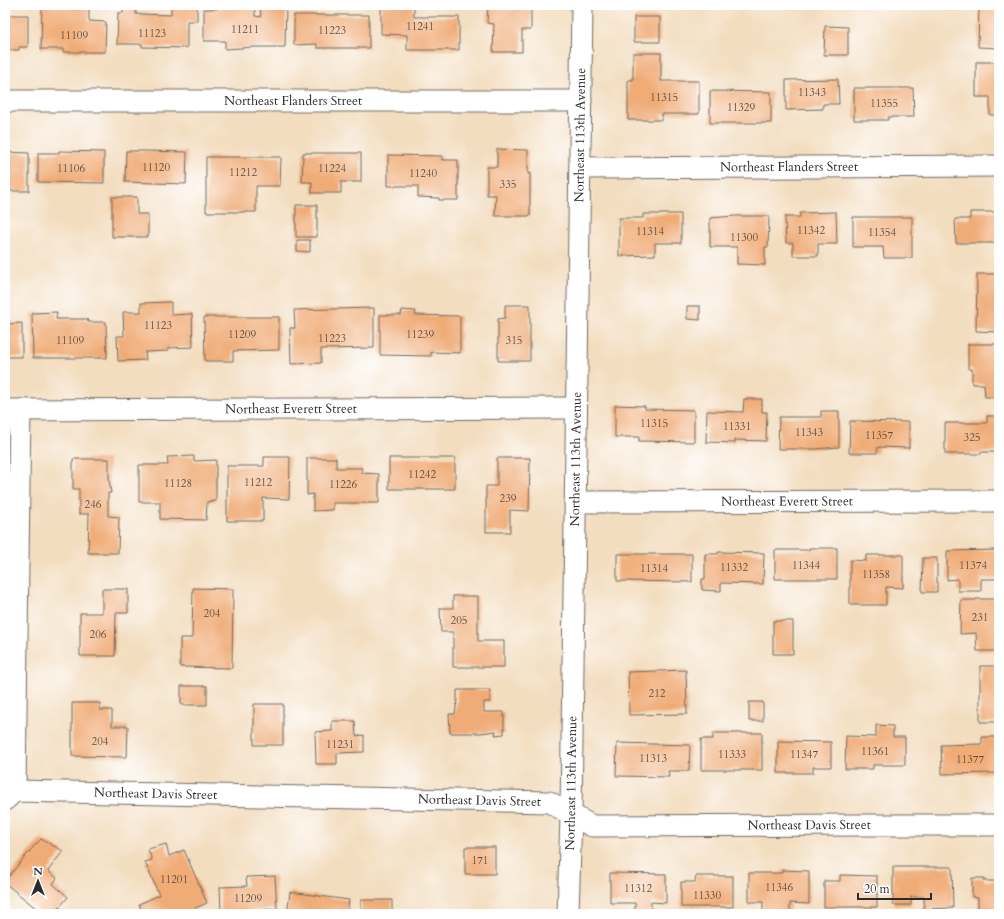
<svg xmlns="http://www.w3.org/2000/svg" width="1004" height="919" font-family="Cardo,serif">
	<rect width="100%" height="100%" fill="#fff"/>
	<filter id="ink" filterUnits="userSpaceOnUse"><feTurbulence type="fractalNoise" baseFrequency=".025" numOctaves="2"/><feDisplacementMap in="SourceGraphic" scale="8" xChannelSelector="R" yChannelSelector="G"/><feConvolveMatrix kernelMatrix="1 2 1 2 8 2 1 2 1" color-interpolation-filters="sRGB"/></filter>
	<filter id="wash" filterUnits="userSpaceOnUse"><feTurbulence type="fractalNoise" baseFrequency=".012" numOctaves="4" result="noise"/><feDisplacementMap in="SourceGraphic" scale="16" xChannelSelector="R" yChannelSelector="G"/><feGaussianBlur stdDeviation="0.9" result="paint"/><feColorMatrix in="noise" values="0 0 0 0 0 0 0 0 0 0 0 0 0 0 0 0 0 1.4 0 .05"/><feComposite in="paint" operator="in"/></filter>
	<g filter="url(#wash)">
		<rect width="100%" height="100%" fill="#f3ddbf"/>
		<g id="blocks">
			<path fill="#f0ac77" d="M 47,5 L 78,5 L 78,7 L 89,7 L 89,21 L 106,22 L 105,52 L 63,52 L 63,49 L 41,49 L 42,6 Z
				M 171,5 L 197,5 L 197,21 L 187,21 L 187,48 L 142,47 L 142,44 L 117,44 L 118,13 L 123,13 L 123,9 L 136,9 L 136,14 L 171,15 Z
				M 217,5 L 255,5 L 255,16 L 261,17 L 260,6 L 286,6 L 285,47 L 256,47 L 225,49 L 225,41 L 204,41 L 204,9 L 217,9 Z
				M 381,5 L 414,5 L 414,17 L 459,17 L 459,50 L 407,50 L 407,35 L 381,34 Z
				M 488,5 L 531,5 L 531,30 L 522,30 L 522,52 L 493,52 L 494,24 L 487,23 Z
				M 979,5 L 999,5 L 999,48 L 978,47 Z
				M 5,15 L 28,15 L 28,47 L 19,47 L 19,50 L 5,50 Z
				M 294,15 L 369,15 L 369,48 L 317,48 L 317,44 L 294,45 Z
				M 634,17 L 660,17 L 660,42 L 634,42 Z
				M 825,26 L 848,27 L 848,55 L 824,55 Z
				M 633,53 L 661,53 L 661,81 L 699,81 L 699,114 L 662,114 L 662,120 L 628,120 L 628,80 L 633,80 Z
				M 976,62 L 999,62 L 999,115 L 990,115 L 990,97 L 976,97 Z
				M 838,79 L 839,104 L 823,104 L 823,109 L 786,110 L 786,80 Z
				M 854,88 L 913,88 L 914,117 L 888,117 L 888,120 L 854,120 Z
				M 710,91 L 771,92 L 771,123 L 710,123 Z
				M 497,149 L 528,150 L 528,174 L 530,173 L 530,216 L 495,216 L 496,195 L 487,195 L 487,167 L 497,167 Z
				M 59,151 L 104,152 L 104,183 L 38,182 L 38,153 L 59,153 Z
				M 126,151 L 145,151 L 187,152 L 186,184 L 125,182 Z
				M 5,152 L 29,153 L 29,191 L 9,191 L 9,203 L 5,203 Z
				M 303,153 L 361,153 L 361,182 L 341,182 L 341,193 L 312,193 L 312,182 L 302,182 Z
				M 388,155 L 442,156 L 442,160 L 458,160 L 458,200 L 439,200 L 439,198 L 418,197 L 418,186 L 388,186 Z
				M 206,157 L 281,157 L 280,186 L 256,186 L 256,212 L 206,212 Z
				M 112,197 L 137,197 L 137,214 L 148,214 L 148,237 L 112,237 Z
				M 296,205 L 317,205 L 317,237 L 296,237 Z
				M 836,212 L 837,244 L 818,244 L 818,256 L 793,256 L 793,243 L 786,243 L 785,217 L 800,217 L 800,213 Z
				M 970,212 L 999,212 L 999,243 L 956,243 L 955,219 L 970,219 Z
				M 643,214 L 681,214 L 681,243 L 655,243 L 655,255 L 619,256 L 619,218 L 643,218 Z
				M 735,216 L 769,216 L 768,247 L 765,247 L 765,265 L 737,264 L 737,247 L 710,247 L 710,218 Z
				M 853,217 L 912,217 L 912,258 L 884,258 L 883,247 L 853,247 Z
				M 297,240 L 310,240 L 310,252 L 297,251 Z
				M 977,274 L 999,274 L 999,332 L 976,331 Z
				M 171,302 L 171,315 L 192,314 L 193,347 L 168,348 L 168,351 L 145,352 L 146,360 L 118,361 L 117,336 L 124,336 L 123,312 L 141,312 L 141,303 Z
				M 505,305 L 530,305 L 530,361 L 498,361 L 498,319 L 505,318 Z
				M 687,306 L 700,306 L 700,320 L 687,319 Z
				M 374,308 L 374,348 L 321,349 L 321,363 L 291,364 L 290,328 L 295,328 L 294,310 Z
				M 402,310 L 416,311 L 415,315 L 460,316 L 460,353 L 431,352 L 431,356 L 380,355 L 380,315 L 401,315 Z
				M 57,312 L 56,319 L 87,319 L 88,322 L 106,322 L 107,358 L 33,358 L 32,313 Z
				M 204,317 L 279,317 L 279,350 L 233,351 L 233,361 L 205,361 Z
				M 22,323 L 22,357 L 5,357 L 5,324 Z
				M 968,344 L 999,344 L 999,397 L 985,397 L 984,384 L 972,384 L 972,369 L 968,369 Z
				M 744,399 L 762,399 L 762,412 L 767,412 L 766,441 L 735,440 L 735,443 L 706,442 L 707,411 L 743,412 Z
				M 615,405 L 645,406 L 645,409 L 694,410 L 694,442 L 639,441 L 639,437 L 615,437 Z
				M 821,411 L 839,411 L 839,447 L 815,449 L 778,449 L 779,417 L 821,417 Z
				M 987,416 L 999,416 L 999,452 L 981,452 L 981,454 L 945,454 L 945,423 L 987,423 Z
				M 850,421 L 909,422 L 909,448 L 878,447 L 877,453 L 849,453 Z
				M 194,456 L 194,461 L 216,460 L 216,501 L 207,502 L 206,520 L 160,519 L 160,502 L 139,502 L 139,465 L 168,465 L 167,457 Z
				M 264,457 L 290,457 L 289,499 L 263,498 L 263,521 L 227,521 L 227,466 L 264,466 Z
				M 307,458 L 336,458 L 336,468 L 362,468 L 362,473 L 379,474 L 379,503 L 333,503 L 333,510 L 313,511 L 313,494 L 307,495 Z
				M 389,458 L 455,458 L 455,489 L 389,489 Z
				M 497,458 L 530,458 L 529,511 L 510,510 L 510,532 L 486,532 L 486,486 L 497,486 Z
				M 73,459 L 109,459 L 109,479 L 111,493 L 108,493 L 108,516 L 119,517 L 118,553 L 88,553 L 89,514 L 79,514 L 79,489 L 73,489 Z
				M 809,548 L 837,548 L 837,579 L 775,579 L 775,550 L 809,550 Z
				M 999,550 L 999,579 L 981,579 L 981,591 L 958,591 L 958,579 L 947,580 L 947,551 Z
				M 718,552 L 764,553 L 763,584 L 721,583 L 721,591 L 702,590 L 702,579 L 705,579 L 705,554 L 718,554 Z
				M 617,554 L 692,554 L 692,582 L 617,581 Z
				M 866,555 L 903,555 L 903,588 L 886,587 L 886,605 L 850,605 L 850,560 L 866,561 Z
				M 923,558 L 937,558 L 937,592 L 922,592 Z
				M 193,588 L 233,589 L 232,668 L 180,667 L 180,638 L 192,638 Z
				M 102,589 L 128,589 L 128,613 L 116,613 L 115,656 L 80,656 L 80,613 L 102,613 Z
				M 453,596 L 478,596 L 478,641 L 504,641 L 504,667 L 453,667 L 453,632 L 441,632 L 440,608 L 453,608 Z
				M 976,599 L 999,599 L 999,651 L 977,651 L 976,633 L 960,634 L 961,600 L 976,600 Z
				M 773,621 L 793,621 L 793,654 L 773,654 Z
				M 980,666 L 999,666 L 999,722 L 980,722 Z
				M 686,670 L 687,714 L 629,715 L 628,672 Z
				M 181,686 L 207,686 L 207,705 L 181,705 Z
				M 457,690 L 490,690 L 490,702 L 484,702 L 484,712 L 504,712 L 504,734 L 495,735 L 496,731 L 481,733 L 450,733 L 449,714 L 455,714 L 457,701 Z
				M 749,702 L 763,702 L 763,721 L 749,721 Z
				M 72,703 L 100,703 L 100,710 L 112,710 L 112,726 L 128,726 L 127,757 L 72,756 Z
				M 254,704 L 283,704 L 283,745 L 254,745 Z
				M 332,721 L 355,721 L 356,736 L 364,735 L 364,752 L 337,753 L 337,764 L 316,764 L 315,732 L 332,731 Z
				M 876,725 L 893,726 L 893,737 L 905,737 L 905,765 L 873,765 L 873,769 L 845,769 L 846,736 L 876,737 Z
				M 713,733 L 762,733 L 762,770 L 701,770 L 701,739 L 713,739 Z
				M 982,737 L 999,737 L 999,773 L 942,774 L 941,745 L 982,744 Z
				M 778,741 L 831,742 L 831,767 L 813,767 L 813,773 L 778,773 Z
				M 617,743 L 690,745 L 689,771 L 668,771 L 669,777 L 616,776 Z
				M 41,839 L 63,851 L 48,871 L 57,878 L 53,884 L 68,897 L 54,914 L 43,914 L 5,883 L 5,881 L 34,846 Z
				M 166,844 L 169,856 L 184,850 L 207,903 L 186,912 L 187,914 L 143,914 L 139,904 L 159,895 L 145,862 L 152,860 L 148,849 Z
				M 465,847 L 495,847 L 495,874 L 465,874 Z
				M 893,867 L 952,867 L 953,908 L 924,909 L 924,897 L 911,897 L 911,905 L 893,905 Z
				M 782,870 L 809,871 L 809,904 L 790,903 L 790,914 L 763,914 L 763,902 L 749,902 L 749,873 L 782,873 Z
				M 610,873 L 666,874 L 666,903 L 651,902 L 651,914 L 635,914 L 635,903 L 610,903 Z
				M 840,875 L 877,876 L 877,907 L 824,907 L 824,881 L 840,881 Z
				M 275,876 L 277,909 L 250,911 L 250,914 L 221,914 L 220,887 L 247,886 L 246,877 Z
				M 696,876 L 733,876 L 733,907 L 681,907 L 681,882 L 695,882 Z
				M 972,878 L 984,878 L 984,881 L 999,881 L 999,914 L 978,914 L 978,898 L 972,897 Z
				M 290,892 L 349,900 L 347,914 L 287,914 Z
				M 361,900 L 392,900 L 392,914 L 361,914 Z"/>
		</g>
	</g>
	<g filter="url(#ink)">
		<use href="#blocks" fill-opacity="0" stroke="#71695f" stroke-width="1"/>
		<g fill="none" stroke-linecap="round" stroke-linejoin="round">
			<defs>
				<g id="minor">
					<path id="s1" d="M 5,101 L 581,101"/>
					<path id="s2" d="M 580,168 L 999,166"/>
					<path id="s3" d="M 5,410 L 576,408"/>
					<path id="s4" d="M 575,502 L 999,501"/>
					<path d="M 15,791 L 20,410"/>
					<path id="s5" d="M 5,800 L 15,791 L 549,802 L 592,826 L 861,825 L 999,825"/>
					<path id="s6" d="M 568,914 L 571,814 L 582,5"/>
				</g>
			</defs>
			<use href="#minor" stroke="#71695f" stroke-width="23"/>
			<use href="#minor" stroke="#fff" stroke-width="21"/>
		</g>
	</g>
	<g text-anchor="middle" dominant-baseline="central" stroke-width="3" stroke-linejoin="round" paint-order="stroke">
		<g font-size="11" fill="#5c4b3e">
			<text x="420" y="26">11241</text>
			<text x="245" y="29">11211</text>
			<text x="332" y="30">11223</text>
			<text x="152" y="33">11123</text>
			<text x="74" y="35">11109</text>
			<text x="812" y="92">11343</text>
			<text x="664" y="97">11315</text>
			<text x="884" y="103">11355</text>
			<text x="741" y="107">11329</text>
			<text x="156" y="167">11120</text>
			<text x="71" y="168">11106</text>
			<text x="332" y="168">11224</text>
			<text x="243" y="172">11212</text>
			<text x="423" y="173">11240</text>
			<text x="508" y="184">335</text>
			<text x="811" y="230">11342</text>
			<text x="650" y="231">11314</text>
			<text x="882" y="232">11354</text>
			<text x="744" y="237">11300</text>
			<text x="158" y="325">11123</text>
			<text x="242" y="334">11209</text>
			<text x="420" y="334">11239</text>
			<text x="332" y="338">11223</text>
			<text x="70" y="340">11109</text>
			<text x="514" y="340">315</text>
			<text x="654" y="423">11315</text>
			<text x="737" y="426">11331</text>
			<text x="809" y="432">11343</text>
			<text x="879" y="435">11357</text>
			<text x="972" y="437">325</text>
			<text x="422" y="474">11242</text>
			<text x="258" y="482">11212</text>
			<text x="178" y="483">11128</text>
			<text x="343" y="484">11226</text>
			<text x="508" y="498">239</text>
			<text x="93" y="504">246</text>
			<text x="806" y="565">11344</text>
			<text x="973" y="565">11374</text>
			<text x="734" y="567">11332</text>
			<text x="654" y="568">11314</text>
			<text x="876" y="574">11358</text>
			<text x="212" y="613">204</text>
			<text x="980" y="617">231</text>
			<text x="459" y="620">205</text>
			<text x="98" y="634">206</text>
			<text x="657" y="693">212</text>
			<text x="100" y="741">204</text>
			<text x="340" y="744">11231</text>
			<text x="875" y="751">11361</text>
			<text x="732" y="754">11333</text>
			<text x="804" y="754">11347</text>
			<text x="653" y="758">11313</text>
			<text x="970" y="759">11377</text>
			<text x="480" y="860">171</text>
			<text x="174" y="879">11201</text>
			<text x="779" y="887">11346</text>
			<text x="638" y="888">11312</text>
			<text x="707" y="895">11330</text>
			<text x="248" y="898">11209</text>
		</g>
		<g font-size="13" fill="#2b2b2b" stroke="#fff">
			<text stroke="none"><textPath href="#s1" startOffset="288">Northeast Flanders Street</textPath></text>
			<text stroke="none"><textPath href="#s6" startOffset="779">Northeast 113th Avenue</textPath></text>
			<text stroke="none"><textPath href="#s2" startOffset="209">Northeast Flanders Street</textPath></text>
			<text stroke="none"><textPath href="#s3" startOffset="286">Northeast Everett Street</textPath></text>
			<text stroke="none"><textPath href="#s6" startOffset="455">Northeast 113th Avenue</textPath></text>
			<text stroke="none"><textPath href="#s4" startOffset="212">Northeast Everett Street</textPath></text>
			<text stroke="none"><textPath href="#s6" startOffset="131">Northeast 113th Avenue</textPath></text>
			<text stroke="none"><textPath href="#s5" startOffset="154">Northeast Davis Street</textPath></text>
			<text stroke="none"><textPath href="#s5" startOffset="478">Northeast Davis Street</textPath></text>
			<text stroke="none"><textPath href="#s5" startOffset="814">Northeast Davis Street</textPath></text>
		</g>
	</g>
	<rect width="1004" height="919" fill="none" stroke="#fff" stroke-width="20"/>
	<g transform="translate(38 881)" stroke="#ffffff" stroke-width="3" paint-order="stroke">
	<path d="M0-3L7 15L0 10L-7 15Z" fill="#2b2b2b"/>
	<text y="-6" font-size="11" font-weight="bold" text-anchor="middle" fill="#2b2b2b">N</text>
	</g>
	<path d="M858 893v6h73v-6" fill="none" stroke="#2b2b2b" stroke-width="2"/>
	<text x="864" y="893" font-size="12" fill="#2b2b2b" stroke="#ffffff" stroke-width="3" paint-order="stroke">20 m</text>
</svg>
